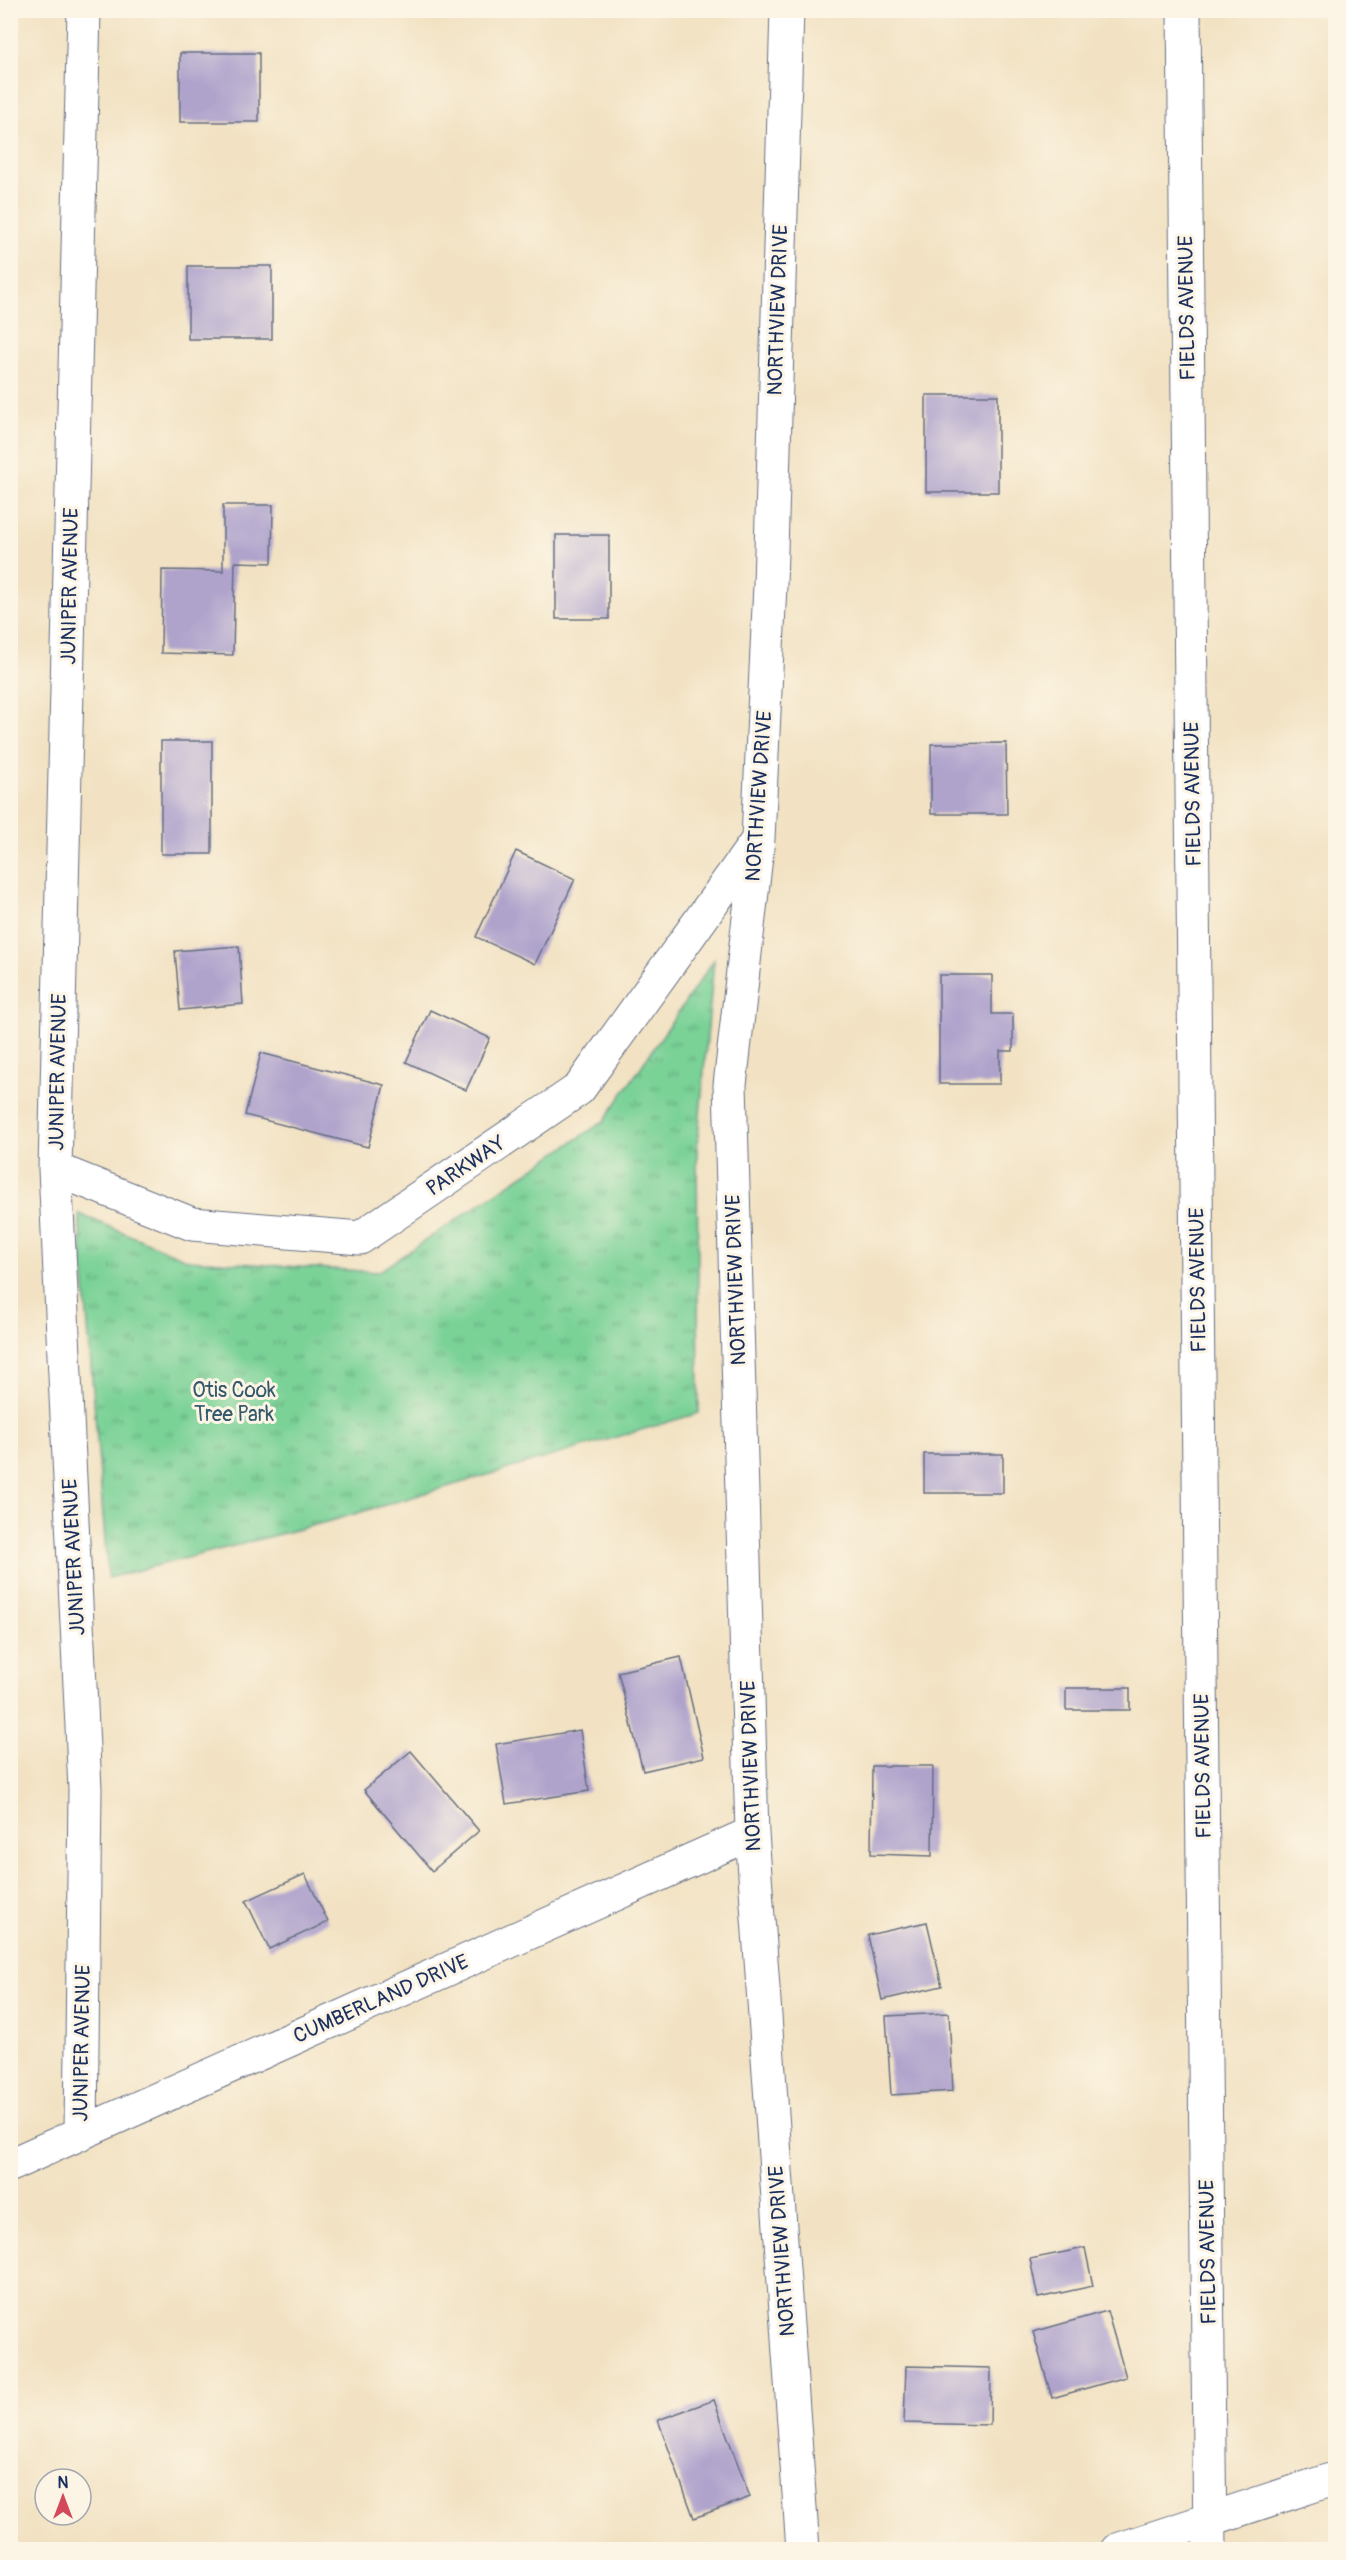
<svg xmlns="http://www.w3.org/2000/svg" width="1346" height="2560" font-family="Pangolin,sans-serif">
	<defs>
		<pattern id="grass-tufts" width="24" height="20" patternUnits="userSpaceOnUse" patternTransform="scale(1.5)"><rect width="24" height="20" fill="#7ad297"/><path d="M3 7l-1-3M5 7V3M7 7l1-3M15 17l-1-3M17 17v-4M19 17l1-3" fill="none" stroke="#63ab7e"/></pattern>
	</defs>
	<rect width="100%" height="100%" fill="#fcf5e5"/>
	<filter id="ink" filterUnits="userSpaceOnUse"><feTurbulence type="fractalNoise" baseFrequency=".0167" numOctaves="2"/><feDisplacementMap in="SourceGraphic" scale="12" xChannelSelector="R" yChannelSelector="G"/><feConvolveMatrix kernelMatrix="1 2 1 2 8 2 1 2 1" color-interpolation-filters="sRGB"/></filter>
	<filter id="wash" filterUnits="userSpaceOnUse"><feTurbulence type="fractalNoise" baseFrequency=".008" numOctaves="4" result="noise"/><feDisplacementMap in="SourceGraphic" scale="24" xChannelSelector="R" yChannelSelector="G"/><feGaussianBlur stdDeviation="1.35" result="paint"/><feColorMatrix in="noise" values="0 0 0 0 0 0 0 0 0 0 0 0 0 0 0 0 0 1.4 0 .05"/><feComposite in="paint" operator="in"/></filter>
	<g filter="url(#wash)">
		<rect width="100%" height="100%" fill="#f2e2c3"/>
		<path fill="url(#grass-tufts)" stroke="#4a807a" stroke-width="1.5" d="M 714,960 L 697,1148 L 699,1413 L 334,1520 L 108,1578 L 79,1214 L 189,1260 L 378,1272 L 604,1121 Z"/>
		<g id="blocks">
			<path fill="#afa3cc" d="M 180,53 L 259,53 L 259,122 L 180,122 Z
				M 188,266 L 272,266 L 272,339 L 188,339 Z
				M 926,395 L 998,395 L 998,492 L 926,492 Z
				M 223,505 L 273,505 L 272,563 L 235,562 L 233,655 L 161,653 L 162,570 L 223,571 Z
				M 556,535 L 609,535 L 609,619 L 556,619 Z
				M 161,741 L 212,741 L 212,854 L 161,854 Z
				M 1006,743 L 1007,814 L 931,814 L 931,744 Z
				M 516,851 L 575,879 L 535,964 L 476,937 Z
				M 239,946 L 243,1004 L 180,1010 L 175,951 Z
				M 939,975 L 992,975 L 992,1014 L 1013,1014 L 1013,1051 L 1000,1051 L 1000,1084 L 939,1084 Z
				M 430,1010 L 490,1038 L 466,1090 L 406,1062 Z
				M 261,1053 L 384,1085 L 368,1147 L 245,1115 Z
				M 924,1454 L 1003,1454 L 1003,1493 L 924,1493 Z
				M 681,1657 L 704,1757 L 643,1771 L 618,1672 Z
				M 1066,1688 L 1130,1688 L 1130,1710 L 1066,1710 Z
				M 580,1730 L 589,1791 L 506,1804 L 496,1744 Z
				M 411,1751 L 479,1831 L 432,1871 L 364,1790 Z
				M 872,1766 L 933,1766 L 932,1856 L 871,1854 Z
				M 305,1874 L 328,1922 L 269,1949 L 246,1901 Z
				M 927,1922 L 942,1986 L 882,2000 L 868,1935 Z
				M 949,2013 L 953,2091 L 891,2095 L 886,2016 Z
				M 1085,2248 L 1093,2286 L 1038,2298 L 1030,2259 Z
				M 1107,2311 L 1126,2377 L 1052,2398 L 1033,2332 Z
				M 906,2366 L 991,2368 L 990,2425 L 904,2423 Z
				M 714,2400 L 750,2497 L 694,2518 L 658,2420 Z"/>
		</g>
	</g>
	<g filter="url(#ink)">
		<use href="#blocks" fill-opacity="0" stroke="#666e81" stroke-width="1.5"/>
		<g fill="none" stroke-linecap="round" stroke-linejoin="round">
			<defs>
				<path id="minor" d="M 787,10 L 770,585 L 758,839 L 730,1085 L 752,1833 L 803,2550
					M 1184,10 L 1210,2550
					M 55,1169 L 192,1224 L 360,1238 L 579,1089 L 757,841
					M 81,2133 L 85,1789 L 55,1169 L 84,10
					M 10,2165 L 752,1833
					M 1117,2550 L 1336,2478"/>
			</defs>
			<use href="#minor" stroke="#666e81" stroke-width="35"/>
			<use href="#minor" stroke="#fff" stroke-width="33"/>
		</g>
	</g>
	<g text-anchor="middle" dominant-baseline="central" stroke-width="6" stroke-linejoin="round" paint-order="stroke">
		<g font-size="21" fill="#1b2f5e" stroke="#fcf5e5">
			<text transform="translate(1187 308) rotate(-91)">FIELDS AVENUE</text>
			<text transform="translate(778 310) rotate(-88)">NORTHVIEW DRIVE</text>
			<text transform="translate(70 586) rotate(-89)">JUNIPER AVENUE</text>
			<text transform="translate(1193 794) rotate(-91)">FIELDS AVENUE</text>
			<text transform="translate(759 796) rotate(-86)">NORTHVIEW DRIVE</text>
			<text transform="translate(58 1072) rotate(-89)">JUNIPER AVENUE</text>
			<text transform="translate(466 1166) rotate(-34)">PARKWAY</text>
			<text transform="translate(736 1280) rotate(-92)">NORTHVIEW DRIVE</text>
			<text transform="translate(1198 1280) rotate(-91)">FIELDS AVENUE</text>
			<text transform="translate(74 1557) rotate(-93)">JUNIPER AVENUE</text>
			<text transform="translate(751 1766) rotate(-92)">NORTHVIEW DRIVE</text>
			<text transform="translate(1203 1766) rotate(-91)">FIELDS AVENUE</text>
			<text transform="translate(381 1999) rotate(-24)">CUMBERLAND DRIVE</text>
			<text transform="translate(82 2043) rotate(-89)">JUNIPER AVENUE</text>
			<text transform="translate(782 2251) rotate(-94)">NORTHVIEW DRIVE</text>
			<text transform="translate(1208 2252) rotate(-91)">FIELDS AVENUE</text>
		</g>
		<g font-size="21" fill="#33586c" stroke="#fcf5e5">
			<text x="234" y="1390">Otis Cook<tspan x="234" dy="24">Tree Park</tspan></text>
		</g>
	</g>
	<rect width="1346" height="2560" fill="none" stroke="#fcf5e5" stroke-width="36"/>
	<g transform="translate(63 2497)"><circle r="28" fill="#fcf5e5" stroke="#a2a6af" stroke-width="1.5"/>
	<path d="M0-4.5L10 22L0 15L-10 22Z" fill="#d1495b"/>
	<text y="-9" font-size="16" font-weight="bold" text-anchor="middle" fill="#1b2f5e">N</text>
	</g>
</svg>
